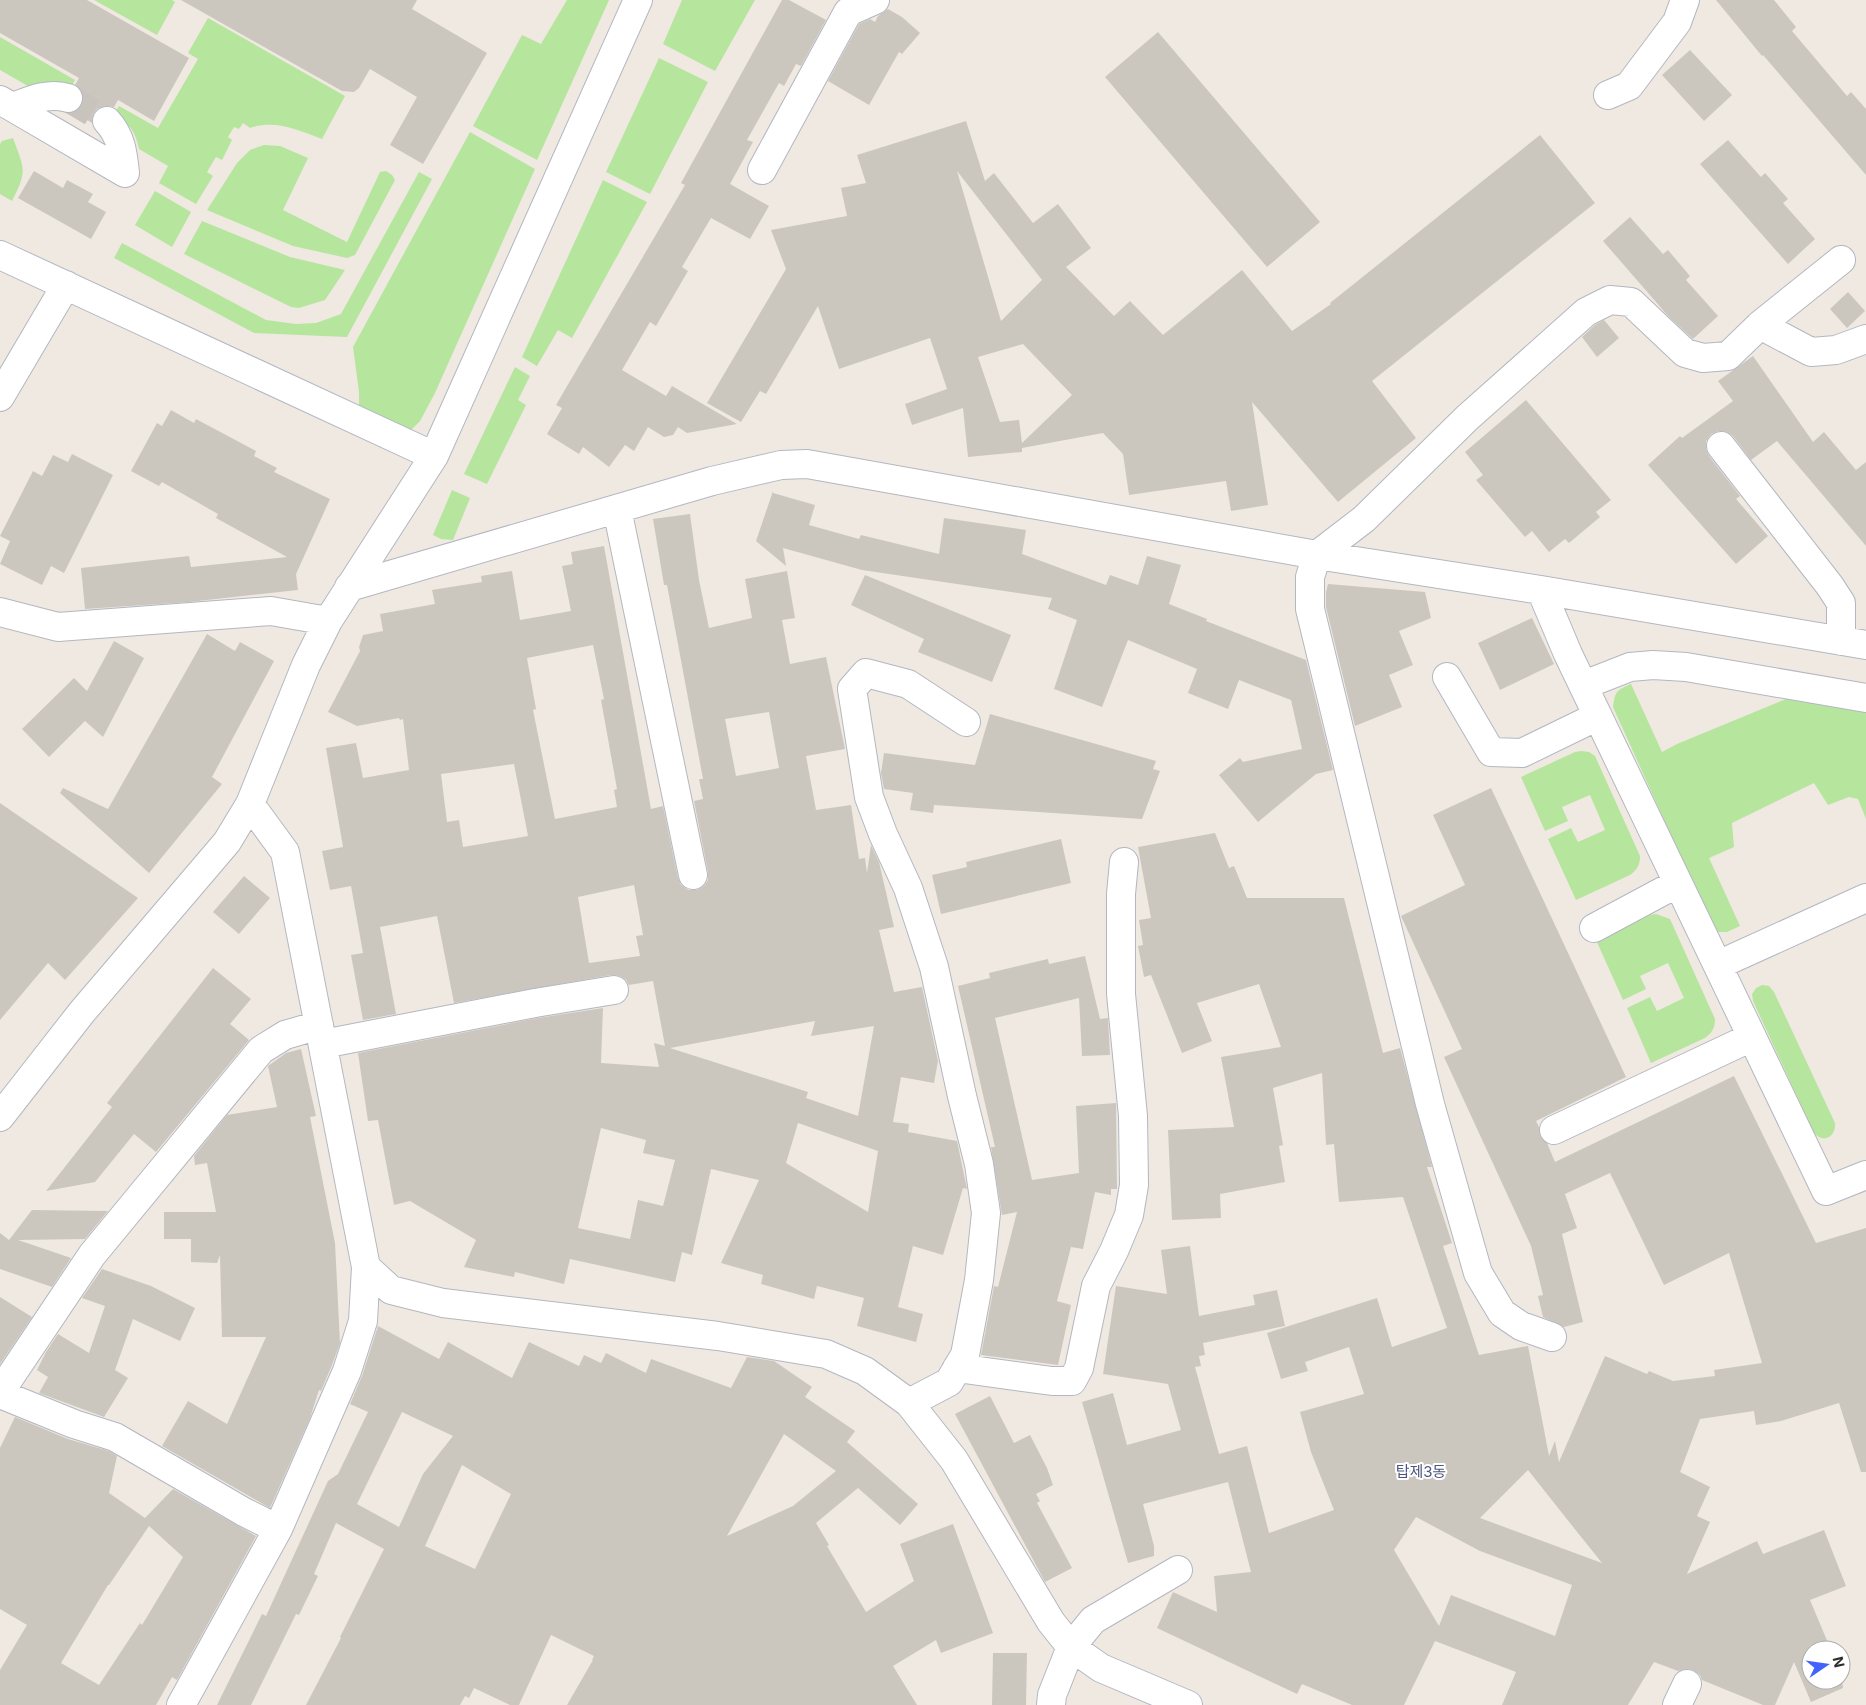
<svg xmlns="http://www.w3.org/2000/svg" width="1866" height="1705" font-family="Inter,'Noto Sans KR',sans-serif">
	<rect width="100%" height="100%" fill="#efe9e1"/>
	<path fill="#b6e59e" d="M 94,0 L 172,0 L 175,2 L 157,35 Z
		M 567,0 L 609,0 L 537,160 L 473,126 L 522,35 L 541,44 Z
		M 682,0 L 755,0 L 715,71 L 663,44 Z
		M 208,18 L 345,96 L 322,139 C 299,130 274,119 250,128 L 243,123 L 239,129 L 234,127 L 228,137 L 232,140 L 222,160 L 216,157 L 207,172 L 213,176 L 196,204 L 159,183 L 168,166 L 139,149 C 136,132 129,123 114,114 L 119,106 L 158,128 L 198,59 L 188,53 Z
		M 0,37 L 75,80 L 70,89 C 53,82 46,82 28,86 L 0,70 Z
		M 659,58 L 708,82 L 650,194 L 606,172 Z
		M 470,132 L 535,169 L 435,393 L 420,421 L 411,430 L 359,411 L 359,392 L 353,347 Z
		M 13,138 C 24,169 28,170 12,201 L 0,194 L 0,144 L 2,141 Z
		M 264,145 L 280,146 L 308,158 L 283,210 L 347,242 L 380,172 L 386,171 L 392,175 L 395,180 L 355,255 L 347,258 L 293,246 L 207,210 L 237,163 L 250,150 Z
		M 419,172 L 432,179 L 347,337 L 254,333 L 114,258 L 122,243 L 266,320 L 296,324 L 316,323 L 341,314 Z
		M 603,180 L 647,202 L 572,338 L 558,330 L 537,366 L 522,357 Z
		M 155,191 L 191,212 L 172,247 L 135,225 Z
		M 202,221 L 290,257 L 345,270 L 325,300 L 299,308 L 291,307 L 184,254 Z
		M 515,367 L 530,376 L 518,400 L 526,405 L 487,484 L 464,474 Z
		M 452,490 L 470,498 L 453,540 L 441,539 L 433,535 Z
		M 1631,684 L 1662,752 L 1677,744 L 1791,697 L 1866,710 L 1866,819 L 1858,799 L 1849,797 L 1828,805 L 1814,783 L 1732,823 L 1734,847 L 1709,858 L 1740,926 L 1727,932 L 1718,932 L 1712,926 L 1613,707 C 1615,691 1617,690 1631,684 Z
		M 1581,751 L 1589,752 L 1595,756 L 1640,856 C 1640,865 1637,870 1630,875 L 1576,900 L 1548,839 L 1571,828 L 1578,842 L 1605,830 L 1590,795 L 1562,807 L 1568,821 L 1545,831 L 1521,777 L 1575,752 Z
		M 1656,914 L 1670,919 L 1715,1019 C 1715,1028 1712,1033 1705,1038 L 1651,1063 L 1627,1008 L 1650,997 L 1657,1011 L 1684,998 L 1668,963 L 1640,976 L 1646,989 L 1623,1000 L 1596,940 L 1650,915 Z
		M 1762,985 L 1769,986 L 1774,992 L 1835,1123 C 1836,1137 1824,1144 1814,1133 L 1753,1001 L 1752,994 L 1756,988 Z"/>
	<path fill="#cbc7bf" fill-rule="evenodd" d="M 0,0 L 87,0 L 189,58 L 154,121 L 118,100 L 114,107 L 105,106 L 97,109 L 93,115 L 92,123 L 74,112 L 80,108 L 83,101 L 83,93 L 75,85 L 79,78 L 0,33 Z
		M 181,0 L 417,0 L 412,9 L 487,53 L 423,164 L 390,145 L 417,97 L 370,69 L 359,88 L 354,92 L 342,91 Z
		M 782,0 L 789,0 L 826,20 L 801,66 L 796,64 L 784,86 L 779,83 L 747,140 L 753,142 L 730,184 L 769,206 L 750,239 L 711,218 L 682,267 L 688,271 L 656,326 L 650,322 L 622,370 L 666,396 L 672,386 L 737,424 L 687,433 L 678,427 L 673,435 L 664,437 L 648,427 L 634,451 L 625,445 L 609,467 L 583,447 L 579,454 L 547,434 L 562,408 L 556,405 L 685,185 L 681,183 Z
		M 1716,0 L 1774,0 L 1796,27 L 1792,31 L 1847,96 L 1851,92 L 1866,109 L 1866,175 L 1763,55 L 1762,56 Z
		M 888,9 L 902,17 L 920,33 L 902,54 L 899,52 L 869,105 L 828,81 L 859,24 L 870,19 L 875,22 L 878,16 Z
		M 1158,32 L 1320,222 L 1267,267 L 1105,77 Z
		M 1690,50 L 1732,95 L 1704,121 L 1662,75 Z
		M 966,121 L 985,181 L 994,173 L 1033,223 L 1058,204 L 1091,248 L 1066,267 L 1114,316 L 1130,301 L 1163,335 L 1242,270 L 1292,331 L 1331,304 L 1330,303 L 1540,135 L 1595,203 L 1372,381 L 1416,438 L 1338,502 L 1252,402 L 1268,505 L 1231,511 L 1226,481 L 1129,495 L 1123,454 L 1103,433 L 1022,448 L 1022,452 L 968,457 L 963,408 L 912,425 L 905,404 L 947,389 L 930,338 L 839,369 L 818,306 L 766,394 L 760,391 L 741,422 L 707,403 L 786,269 L 771,230 L 847,216 L 841,188 L 866,183 L 857,155 ZM 957,171 L 1042,280 L 1001,321 ZM 1023,344 L 1072,395 L 1022,443 L 1019,420 L 1000,422 L 978,357 Z
		M 1728,140 L 1761,177 L 1765,173 L 1788,199 L 1783,203 L 1815,239 L 1788,264 L 1700,164 Z
		M 34,171 L 63,188 L 67,180 L 93,194 L 88,202 L 106,212 L 91,239 L 18,198 Z
		M 1630,217 L 1663,254 L 1668,250 L 1690,276 L 1686,280 L 1718,316 L 1693,339 L 1669,317 L 1603,241 Z
		M 1848,292 L 1865,311 L 1847,328 L 1830,309 Z
		M 1604,320 L 1619,338 L 1597,357 L 1582,337 L 1595,325 Z
		M 1753,356 L 1813,442 L 1824,432 L 1856,470 L 1866,462 L 1866,546 L 1777,441 L 1751,460 L 1733,436 L 1727,432 L 1718,431 L 1711,434 L 1706,441 L 1706,449 L 1709,456 L 1740,496 L 1736,499 L 1768,536 L 1736,564 L 1648,465 L 1680,436 L 1682,438 L 1733,401 L 1718,381 Z
		M 1526,400 L 1611,500 L 1596,512 L 1600,517 L 1569,543 L 1565,539 L 1549,552 L 1532,531 L 1525,537 L 1476,480 L 1483,475 L 1465,452 Z
		M 171,410 L 194,423 L 196,419 L 256,451 L 254,456 L 277,468 L 274,472 L 330,499 L 296,574 L 298,590 L 189,602 L 85,609 L 81,568 L 189,556 L 191,567 L 287,557 L 216,518 L 218,514 L 162,482 L 159,486 L 131,471 L 157,423 L 162,426 Z
		M 72,454 L 113,475 L 64,573 L 51,566 L 42,585 L 0,564 L 10,541 L 0,536 L 33,471 L 42,476 L 53,455 L 68,462 Z
		M 773,491 L 773,493 L 815,505 L 809,525 L 859,539 L 861,535 L 939,554 L 944,518 L 1026,530 L 1022,554 L 1106,585 L 1110,575 L 1138,585 L 1147,556 L 1181,565 L 1169,604 L 1207,619 L 1206,621 L 1306,660 L 1333,770 L 1316,774 L 1258,822 L 1219,775 L 1240,758 L 1243,762 L 1302,749 L 1291,700 L 1239,680 L 1228,709 L 1188,693 L 1197,669 L 1128,640 L 1102,707 L 1054,689 L 1077,620 L 1048,609 L 1052,598 L 862,570 L 783,548 L 786,566 L 756,541 Z
		M 690,514 L 699,580 L 709,628 L 752,618 L 745,579 L 787,571 L 795,618 L 782,620 L 790,664 L 826,657 L 845,749 L 806,756 L 816,810 L 851,805 L 859,859 L 865,858 L 867,873 L 871,845 L 879,862 L 894,927 L 879,930 L 894,992 L 922,987 L 938,1061 L 934,1083 L 901,1077 L 893,1122 L 909,1124 L 908,1132 L 957,1141 L 967,1189 L 963,1188 L 943,1255 L 913,1246 L 898,1307 L 923,1314 L 916,1342 L 857,1326 L 864,1298 L 817,1286 L 814,1299 L 761,1284 L 763,1275 L 721,1263 L 759,1180 L 711,1169 L 692,1255 L 682,1252 L 675,1282 L 570,1259 L 564,1284 L 515,1272 L 514,1277 L 464,1267 L 476,1240 L 410,1201 L 394,1205 L 378,1120 L 368,1121 L 358,1053 L 538,1018 L 603,1008 L 601,1063 L 659,1067 L 654,1043 L 665,1046 L 653,981 L 629,985 L 626,980 L 620,976 L 611,975 L 454,1003 L 437,916 L 380,927 L 396,1014 L 363,1020 L 351,955 L 363,953 L 351,886 L 330,890 L 322,851 L 343,847 L 326,748 L 356,743 L 363,778 L 409,770 L 403,719 L 400,720 L 399,718 L 357,726 L 328,712 L 360,651 L 359,647 L 363,635 L 383,631 L 380,614 L 435,604 L 432,590 L 482,582 L 481,576 L 512,571 L 520,620 L 571,611 L 562,566 L 573,564 L 571,552 L 604,546 L 651,809 L 663,806 L 678,878 L 681,885 L 688,890 L 697,890 L 704,886 L 708,880 L 708,872 L 694,801 L 703,799 L 699,779 L 703,779 L 667,585 L 664,585 L 653,519 ZM 593,645 L 604,699 L 601,700 L 617,789 L 614,790 L 617,807 L 555,819 L 533,710 L 536,709 L 527,658 ZM 769,712 L 779,768 L 736,776 L 725,719 ZM 514,764 L 528,836 L 463,847 L 459,820 L 447,822 L 441,774 ZM 634,885 L 643,935 L 636,936 L 640,956 L 589,963 L 578,897 ZM 815,1021 L 811,1036 L 874,1026 L 858,1116 L 806,1098 L 808,1092 L 670,1048 ZM 798,1123 L 878,1151 L 868,1212 L 786,1163 ZM 601,1128 L 646,1140 L 643,1153 L 675,1160 L 663,1206 L 638,1200 L 630,1239 L 578,1228 Z
		M 865,575 L 1011,635 L 992,682 L 918,652 L 924,639 L 851,605 Z
		M 1328,584 L 1425,592 L 1431,618 L 1399,631 L 1413,665 L 1389,675 L 1402,707 L 1355,726 L 1326,607 L 1326,592 Z
		M 1532,618 L 1554,664 L 1500,690 L 1478,643 Z
		M 207,634 L 235,651 L 240,642 L 274,661 L 212,777 L 222,784 L 149,873 L 60,793 L 63,788 L 108,809 Z
		M 114,641 L 144,658 L 103,737 L 85,721 L 49,757 L 22,729 L 74,678 L 87,691 Z
		M 990,714 L 1156,761 L 1153,769 L 1160,771 L 1142,819 L 934,805 L 933,813 L 910,810 L 913,793 L 884,789 L 881,773 L 884,753 L 975,765 Z
		M 1491,788 L 1626,1077 L 1536,1121 L 1539,1127 L 1540,1136 L 1547,1143 L 1555,1162 L 1734,1076 L 1816,1243 L 1866,1228 L 1866,1472 L 1861,1472 L 1839,1403 L 1781,1421 L 1756,1425 L 1754,1411 L 1700,1419 L 1680,1472 L 1710,1487 L 1697,1516 L 1710,1522 L 1687,1574 L 1757,1541 L 1763,1554 L 1824,1530 L 1846,1586 L 1810,1600 L 1831,1650 L 1811,1650 L 1811,1680 L 1841,1680 L 1841,1674 L 1843,1688 L 1811,1702 L 1794,1662 L 1775,1705 L 1763,1705 L 1702,1680 L 1700,1675 L 1693,1670 L 1685,1669 L 1678,1671 L 1654,1662 L 1628,1705 L 1502,1705 L 1516,1672 L 1435,1641 L 1404,1705 L 1352,1705 L 1302,1684 L 1297,1694 L 1157,1628 L 1173,1592 L 1217,1612 L 1214,1576 L 1251,1572 L 1228,1482 L 1143,1504 L 1154,1546 L 1154,1556 L 1128,1563 L 1082,1402 L 1113,1393 L 1127,1445 L 1181,1430 L 1168,1384 L 1103,1374 L 1116,1286 L 1167,1294 L 1161,1250 L 1190,1246 L 1199,1316 L 1255,1305 L 1253,1295 L 1277,1290 L 1285,1326 L 1203,1343 L 1205,1355 L 1199,1356 L 1201,1366 L 1195,1367 L 1219,1454 L 1247,1446 L 1269,1533 L 1334,1510 L 1311,1452 L 1300,1412 L 1364,1394 L 1349,1347 L 1305,1362 L 1308,1371 L 1281,1379 L 1267,1333 L 1377,1298 L 1392,1347 L 1447,1328 L 1403,1197 L 1339,1202 L 1334,1144 L 1326,1145 L 1322,1073 L 1273,1088 L 1283,1145 L 1279,1146 L 1285,1182 L 1220,1194 L 1221,1218 L 1172,1220 L 1168,1130 L 1234,1127 L 1221,1057 L 1281,1047 L 1259,984 L 1197,1003 L 1212,1041 L 1182,1053 L 1151,975 L 1144,977 L 1138,946 L 1143,945 L 1139,920 L 1151,918 L 1138,847 L 1215,833 L 1229,868 L 1234,866 L 1247,898 L 1344,898 L 1383,1053 L 1400,1048 L 1432,1167 L 1427,1167 L 1452,1243 L 1443,1246 L 1479,1355 L 1528,1346 L 1549,1456 L 1555,1441 L 1559,1462 L 1605,1356 L 1647,1374 L 1649,1371 L 1673,1381 L 1715,1376 L 1714,1370 L 1762,1363 L 1729,1253 L 1664,1285 L 1610,1173 L 1565,1194 L 1577,1228 L 1562,1234 L 1583,1322 L 1564,1327 L 1543,1317 L 1538,1296 L 1543,1295 L 1531,1246 L 1444,1057 L 1462,1049 L 1401,916 L 1465,885 L 1433,815 ZM 1528,1470 L 1570,1523 L 1602,1563 L 1480,1518 ZM 1416,1517 L 1480,1551 L 1572,1585 L 1555,1636 L 1451,1595 L 1439,1626 L 1394,1550 Z
		M 0,803 L 138,898 L 65,980 L 48,963 L 0,1020 Z
		M 1061,839 L 1071,883 L 941,914 L 932,875 L 967,867 L 966,862 Z
		M 244,876 L 270,898 L 239,934 L 213,912 Z
		M 1085,956 L 1100,1019 L 1108,1018 L 1110,1055 L 1082,1056 L 1079,998 L 995,1018 L 1032,1180 L 1079,1173 L 1076,1106 L 1116,1103 L 1117,1189 L 1111,1189 L 1111,1195 L 1095,1192 L 1083,1249 L 1071,1247 L 1057,1301 L 1071,1305 L 1058,1365 L 981,1355 L 994,1286 L 998,1287 L 1017,1212 L 1002,1215 L 991,1147 L 995,1147 L 958,986 L 990,978 L 989,973 L 1048,959 L 1049,964 Z
		M 213,968 L 251,999 L 230,1024 L 249,1040 L 156,1152 L 134,1134 L 95,1182 L 46,1191 L 112,1107 L 107,1103 Z
		M 301,1049 L 316,1116 L 310,1117 L 335,1243 L 340,1343 L 332,1365 L 321,1391 L 319,1390 L 310,1418 L 270,1508 L 162,1446 L 188,1401 L 227,1424 L 266,1337 L 222,1337 L 220,1255 L 217,1263 L 191,1262 L 191,1239 L 164,1239 L 164,1212 L 216,1212 L 207,1163 L 195,1165 L 194,1156 L 227,1115 L 277,1107 L 268,1066 L 286,1053 Z
		M 32,1210 L 108,1211 L 85,1239 L 18,1240 L 71,1258 L 52,1287 L 0,1269 L 0,1233 L 9,1240 Z
		M 102,1269 L 151,1286 L 195,1308 L 180,1341 L 133,1319 L 115,1370 L 128,1378 L 104,1417 L 39,1393 L 48,1377 L 37,1370 L 46,1352 L 58,1334 L 89,1353 L 105,1306 L 82,1298 Z
		M 0,1297 L 32,1317 L 0,1364 Z
		M 378,1326 L 439,1359 L 448,1342 L 512,1378 L 529,1342 L 579,1366 L 584,1355 L 601,1363 L 606,1353 L 646,1373 L 651,1359 L 731,1388 L 747,1357 L 774,1361 L 812,1387 L 805,1397 L 855,1431 L 847,1442 L 918,1504 L 900,1525 L 858,1488 L 816,1523 L 829,1545 L 827,1546 L 866,1612 L 914,1581 L 900,1544 L 953,1524 L 993,1633 L 941,1653 L 936,1640 L 893,1666 L 917,1705 L 567,1705 L 593,1660 L 592,1660 L 594,1656 L 551,1635 L 519,1705 L 510,1705 L 474,1688 L 469,1698 L 465,1696 L 460,1705 L 306,1705 L 341,1638 L 340,1637 L 384,1549 L 336,1523 L 314,1574 L 318,1576 L 299,1615 L 296,1614 L 251,1705 L 217,1705 L 262,1614 L 266,1616 L 328,1481 L 338,1474 L 368,1412 L 350,1404 L 362,1376 ZM 402,1412 L 453,1436 L 423,1474 L 399,1527 L 357,1504 ZM 784,1434 L 836,1471 L 793,1506 L 727,1536 ZM 462,1465 L 511,1494 L 475,1569 L 425,1546 Z
		M 990,1396 L 1014,1443 L 1030,1435 L 1047,1468 L 1053,1485 L 1036,1494 L 1040,1501 L 1037,1503 L 1072,1568 L 1045,1582 L 955,1414 Z
		M 15,1417 L 68,1439 L 109,1451 L 117,1456 L 109,1493 L 145,1518 L 173,1489 L 256,1536 L 177,1680 L 172,1677 L 156,1705 L 0,1705 L 0,1670 L 27,1625 L 0,1609 L 0,1448 ZM 149,1526 L 183,1557 L 142,1625 L 140,1623 L 99,1685 L 61,1663 L 108,1585 L 109,1585 Z
		M 993,1653 L 1027,1653 L 1026,1705 L 992,1705 Z"/>
	<g fill="none" stroke-linecap="round" stroke-linejoin="round">
		<path stroke="#c8c4bd" stroke-width="28" stroke-dasharray="28 14" stroke-linecap="butt" d="M 68,98 L 107,121"/>
		<defs>
			<path id="minor" d="M 1608,95 L 1629,86 L 1677,22 L 1685,0
				M 0,100 L 125,173
				M 13,107 C 31,100 49,92 68,98
				M 107,121 C 121,136 123,153 125,173
				M 762,170 L 848,12 L 875,0
				M 0,255 L 434,456
				M 1760,325 L 1811,352 L 1836,350 L 1866,339
				M 0,397 L 66,285
				M 1721,446 L 1830,586 L 1841,603 L 1841,641
				M 617,509 L 693,875
				M 349,587 L 712,481 L 781,465 L 807,464 L 1317,555 L 1541,590 L 1866,645
				M 1541,590 L 1568,654 L 1826,1191 L 1866,1175
				M 0,612 L 58,627 L 271,611 L 328,621
				M 1447,677 L 1491,752 L 1522,753 L 1598,716
				M 1584,685 L 1630,667 L 1653,665 L 1686,667 L 1866,698
				M 1594,928 L 1678,883
				M 1718,965 L 1866,898
				M 323,1044 L 535,1003 L 614,990
				M 0,1117 L 82,1012 L 227,842 L 250,804 L 306,665 L 328,621 L 434,456 L 638,0
				M 1554,1130 L 1752,1037
				M 366,1267 L 391,1290 L 443,1303 L 718,1336 L 826,1354 L 865,1371 L 909,1403 L 954,1460 L 1051,1622 L 1071,1647 L 1101,1668 L 1188,1705
				M 1552,1337 L 1521,1326 L 1502,1313 L 1478,1273 L 1430,1104 L 1329,687 L 1310,609 L 1310,577 L 1317,555 L 1364,519 L 1467,418 L 1586,312 L 1610,300 L 1631,302 L 1685,353 L 1703,358 L 1728,356 L 1760,325 L 1841,260
				M 957,1368 L 1052,1381 L 1072,1381 L 1079,1368 L 1096,1286 L 1114,1251 L 1129,1215 L 1134,1185 L 1133,1116 L 1121,994 L 1121,894 L 1124,862
				M 0,1392 L 92,1255 L 261,1050 L 285,1035 L 319,1025
				M 0,1394 L 74,1424 L 115,1437 L 244,1512 L 278,1529
				M 909,1403 L 949,1382 L 965,1355 L 979,1280 L 986,1213 L 979,1164 L 962,1096 L 934,967 L 908,888 L 883,834 L 869,797 L 852,689 L 866,673 L 908,684 L 966,722
				M 181,1705 L 278,1529 L 347,1371 L 363,1321 L 366,1267 L 285,852 L 250,804
				M 1051,1705 L 1052,1695 L 1071,1647 L 1093,1620 L 1178,1570
				M 1677,1705 L 1687,1684"/>
		</defs>
		<use href="#minor" stroke="#b4b7c1" stroke-width="30"/>
		<use href="#minor" stroke="#fff" stroke-width="28"/>
	</g>
	<g text-anchor="middle" dominant-baseline="central" stroke-width="4" stroke-linejoin="round" paint-order="stroke">
		<g font-size="15" fill="#4d5680" stroke="#fff">
			<text x="1421" y="1471">탑제3동</text>
		</g>
	</g>
	<g transform="translate(1826 1665) rotate(77)"><circle r="24" fill="#ffffff" stroke="#ababab"/>
	<path d="M0-4L9 19L0 12L-9 19Z" fill="#4264fb"/>
	<text y="-8" font-size="14" font-weight="bold" text-anchor="middle" fill="#2e2e2e">N</text>
	</g>
</svg>
